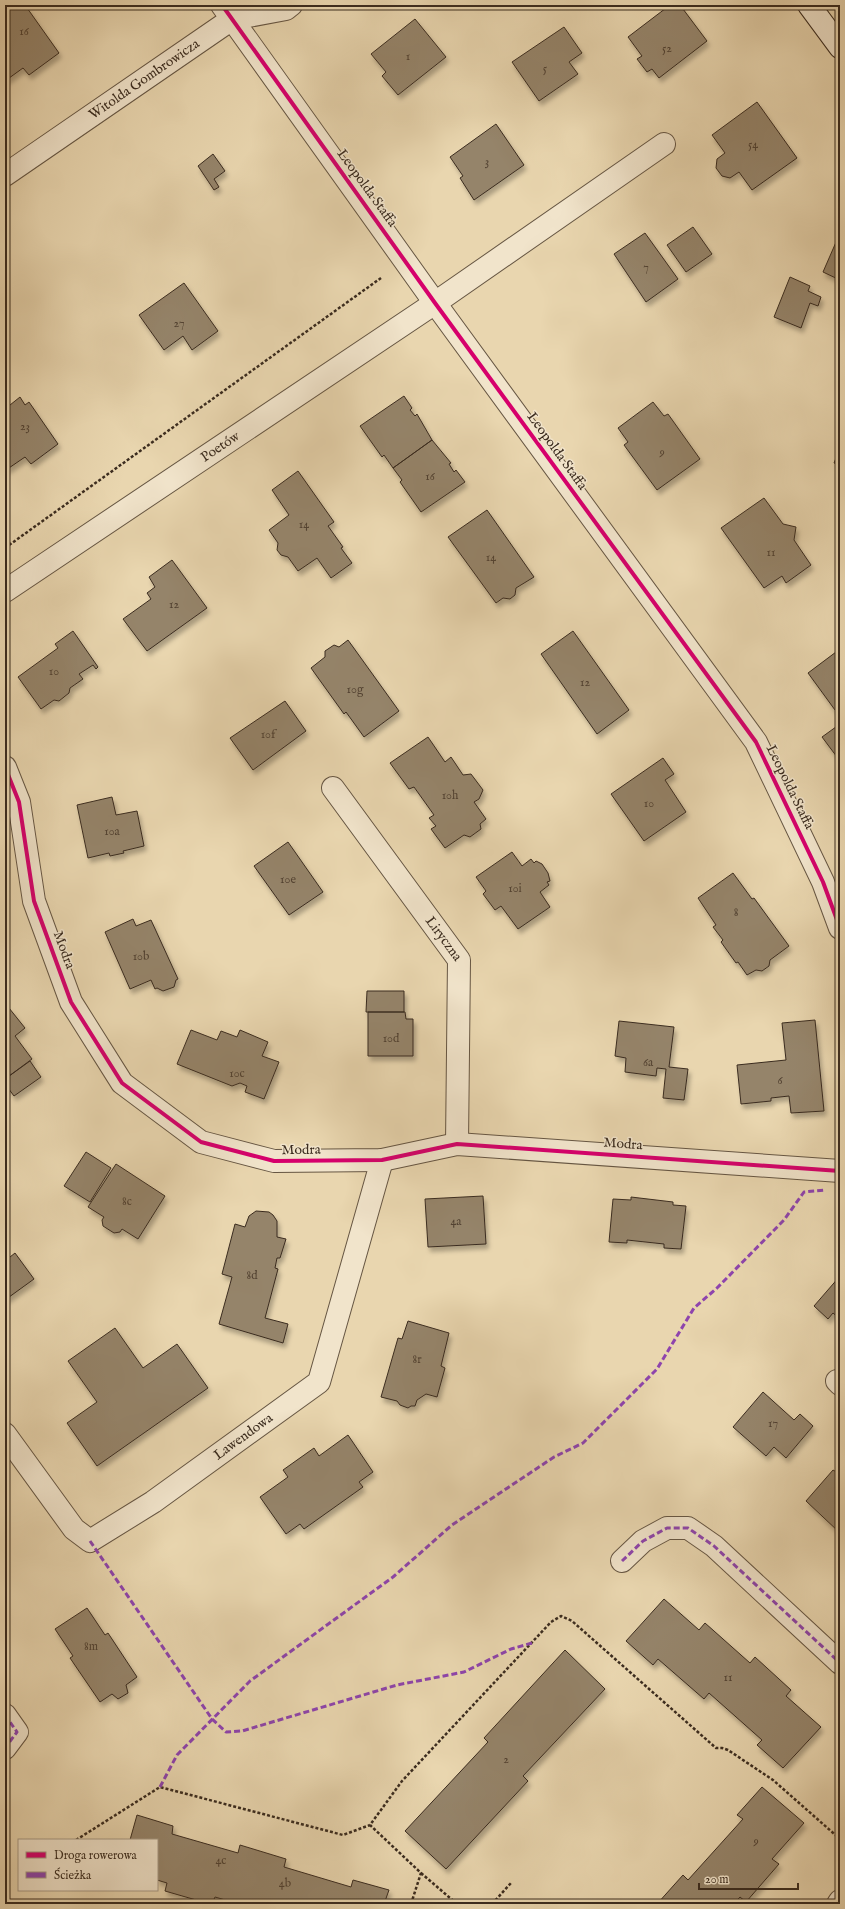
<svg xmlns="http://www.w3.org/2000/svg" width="845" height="1909" font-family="'IM FELL English',serif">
	<defs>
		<filter id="shadow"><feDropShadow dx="2.5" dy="4.5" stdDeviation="2" flood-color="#0004"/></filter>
	</defs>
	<rect width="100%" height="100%" fill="#e9d6af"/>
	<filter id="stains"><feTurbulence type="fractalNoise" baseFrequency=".005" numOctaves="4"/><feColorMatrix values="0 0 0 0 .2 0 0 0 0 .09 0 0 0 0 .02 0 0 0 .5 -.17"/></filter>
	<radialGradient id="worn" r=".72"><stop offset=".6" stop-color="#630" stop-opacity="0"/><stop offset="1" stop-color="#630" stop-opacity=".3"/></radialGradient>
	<path fill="#95846a" stroke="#3b2c1f" filter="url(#shadow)" d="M 12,5 L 25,5 L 59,53 L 29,75 L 23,68 L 5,81 L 5,10 Z
		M 670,5 L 680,5 L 707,41 L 659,78 L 652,69 L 647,72 L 637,59 L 642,56 L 628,37 Z
		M 415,19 L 446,57 L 398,95 L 382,76 L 386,72 L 371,54 Z
		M 564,27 L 582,53 L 569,62 L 578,74 L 539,101 L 512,62 Z
		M 757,102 L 797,158 L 752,190 L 739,172 L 730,178 L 722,176 L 716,168 L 717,159 L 725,153 L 712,135 Z
		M 496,124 L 524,165 L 474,200 L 460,178 L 463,176 L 450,157 Z
		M 213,154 L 225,171 L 214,179 L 219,187 L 214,190 L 198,166 Z
		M 693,227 L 712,254 L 686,272 L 667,245 Z
		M 645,233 L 678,279 L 646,302 L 614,254 Z
		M 840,233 L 840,280 L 823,272 Z
		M 790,277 L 810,286 L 808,291 L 821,297 L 818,306 L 810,303 L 801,328 L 774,317 Z
		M 184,283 L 218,331 L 192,350 L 183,336 L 164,350 L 139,315 Z
		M 404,396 L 412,408 L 410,410 L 415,416 L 417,414 L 432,440 L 393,468 L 384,455 L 382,457 L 360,426 Z
		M 20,397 L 25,405 L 29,402 L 58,444 L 31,464 L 25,457 L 6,470 L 5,409 Z
		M 653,402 L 664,416 L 668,414 L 700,459 L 657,490 L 624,445 L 628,442 L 618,428 Z
		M 432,440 L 451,463 L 449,464 L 454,472 L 456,470 L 465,482 L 421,512 L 400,482 L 402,480 L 393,468 Z
		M 840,448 L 840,465 L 834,463 Z
		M 298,471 L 334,522 L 328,526 L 343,547 L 341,548 L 352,563 L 331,578 L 317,558 L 298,571 L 288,557 L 281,555 L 277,550 L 278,543 L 269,530 L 289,515 L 272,490 Z
		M 764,498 L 783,524 L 796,527 L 794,540 L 811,565 L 786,583 L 782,576 L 764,588 L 721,528 Z
		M 487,510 L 534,577 L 516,588 L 515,595 L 510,599 L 503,598 L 496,603 L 448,537 Z
		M 172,560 L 207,608 L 147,651 L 123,619 L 151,599 L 147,593 L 155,587 L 149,577 Z
		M 73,631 L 98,667 L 96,669 L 93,665 L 79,674 L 83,679 L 70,688 L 69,693 L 59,701 L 54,700 L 41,709 L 18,677 L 58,648 L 55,644 Z
		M 573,631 L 629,710 L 597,734 L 541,654 Z
		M 348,640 L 399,711 L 364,737 L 346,712 L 344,714 L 311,668 L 325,657 L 325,651 L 334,645 L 339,647 Z
		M 840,649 L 840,707 L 835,710 L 808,673 Z
		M 285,701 L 306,731 L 253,770 L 230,738 Z
		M 840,724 L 840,761 L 822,737 Z
		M 428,737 L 445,762 L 451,757 L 463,775 L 471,774 L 483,790 L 479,799 L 474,802 L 486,819 L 480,824 L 481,829 L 470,837 L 464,835 L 445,848 L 431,829 L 436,826 L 429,818 L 434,815 L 414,787 L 409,789 L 390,763 Z
		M 663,758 L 674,774 L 665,780 L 686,812 L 644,841 L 611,794 Z
		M 112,797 L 116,815 L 137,811 L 144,846 L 123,851 L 124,853 L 110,856 L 109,853 L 88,858 L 77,805 Z
		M 288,842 L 323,892 L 289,915 L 254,866 Z
		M 512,852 L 522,866 L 531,859 L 534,863 L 536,861 L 542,864 L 548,873 L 550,881 L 547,882 L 549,885 L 540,892 L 550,907 L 518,929 L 501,906 L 495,910 L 483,894 L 486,891 L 476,877 Z
		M 733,873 L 752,899 L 754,898 L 789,946 L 770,960 L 769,966 L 762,971 L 756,970 L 747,975 L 738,962 L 736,963 L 721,942 L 723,940 L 713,927 L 716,925 L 698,898 Z
		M 133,919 L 136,926 L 151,920 L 178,979 L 176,980 L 174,987 L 163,991 L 157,988 L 155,989 L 151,980 L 130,989 L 105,932 Z
		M 367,991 L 404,991 L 404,1012 L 366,1012 Z
		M 9,1008 L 25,1028 L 15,1036 L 32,1059 L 5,1079 L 5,1011 Z
		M 368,1012 L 405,1012 L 406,1019 L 413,1019 L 413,1056 L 368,1056 Z
		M 815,1020 L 824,1111 L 791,1113 L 789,1096 L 771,1098 L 771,1101 L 741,1104 L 737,1065 L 786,1060 L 782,1023 Z
		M 619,1021 L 674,1027 L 669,1067 L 688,1069 L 684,1100 L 663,1098 L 666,1069 L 657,1068 L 656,1076 L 625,1072 L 626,1058 L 615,1056 Z
		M 191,1030 L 217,1040 L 221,1031 L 237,1037 L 240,1030 L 268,1042 L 262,1056 L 279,1062 L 264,1099 L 245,1092 L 247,1086 L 240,1083 L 232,1086 L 177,1064 Z
		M 30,1061 L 41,1077 L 14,1096 L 5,1084 L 5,1079 Z
		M 86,1152 L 111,1168 L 90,1202 L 64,1186 Z
		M 116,1164 L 165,1196 L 138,1239 L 122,1229 L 120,1232 L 114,1233 L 103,1226 L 102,1220 L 104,1217 L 88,1207 Z
		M 483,1196 L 486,1244 L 428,1247 L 425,1199 Z
		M 631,1197 L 673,1202 L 673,1205 L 686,1206 L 681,1249 L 664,1248 L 664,1244 L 627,1240 L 627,1243 L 609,1242 L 613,1199 L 631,1200 Z
		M 256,1211 L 269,1212 L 273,1215 L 277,1221 L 277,1237 L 286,1239 L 280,1258 L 277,1258 L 275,1268 L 278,1269 L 265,1318 L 288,1324 L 283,1343 L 219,1324 L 232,1277 L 222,1274 L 235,1224 L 245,1227 L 249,1216 Z
		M 15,1253 L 34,1279 L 5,1300 L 5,1261 Z
		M 840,1276 L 840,1319 L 833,1313 L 828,1319 L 814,1306 Z
		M 408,1321 L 449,1333 L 441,1366 L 445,1368 L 437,1397 L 426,1394 L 417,1400 L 415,1406 L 411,1406 L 408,1408 L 400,1405 L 397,1401 L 381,1397 L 398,1338 L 402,1339 Z
		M 115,1328 L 143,1368 L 177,1344 L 208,1388 L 97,1466 L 67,1423 L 97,1402 L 68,1361 Z
		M 763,1392 L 794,1420 L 800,1414 L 813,1426 L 786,1458 L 774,1447 L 766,1456 L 733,1427 Z
		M 348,1435 L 373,1472 L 359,1482 L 363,1487 L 304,1529 L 300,1524 L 286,1534 L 260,1497 L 288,1477 L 283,1470 L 314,1448 L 319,1456 Z
		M 833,1470 L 840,1474 L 839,1532 L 806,1501 Z
		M 664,1599 L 699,1630 L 705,1623 L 750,1663 L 755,1657 L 791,1690 L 786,1696 L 821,1727 L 783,1768 L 757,1745 L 762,1740 L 709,1693 L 704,1699 L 658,1659 L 653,1665 L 626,1641 Z
		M 87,1608 L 105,1635 L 108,1633 L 137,1677 L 126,1685 L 128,1693 L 118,1699 L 112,1694 L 100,1702 L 70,1658 L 73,1656 L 55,1629 Z
		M 565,1650 L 605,1689 L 523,1776 L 528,1781 L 446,1869 L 405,1831 L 488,1742 L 484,1738 Z
		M 762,1787 L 804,1823 L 772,1859 L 779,1864 L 746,1902 L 740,1897 L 734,1904 L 657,1904 L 683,1875 L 688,1880 L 743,1819 L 737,1815 Z
		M 137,1815 L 173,1826 L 172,1834 L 238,1853 L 240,1845 L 286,1859 L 284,1867 L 351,1887 L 353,1880 L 389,1890 L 384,1904 L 239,1904 L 215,1897 L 212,1904 L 210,1904 L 165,1891 L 167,1883 L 157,1880 L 157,1840 L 130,1840 Z"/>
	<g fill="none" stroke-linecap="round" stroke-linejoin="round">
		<defs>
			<g id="street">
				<path d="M 222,5 L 435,303 L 756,742 L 823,882 L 840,928"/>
				<path id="s1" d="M 5,175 L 232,19 L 286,9 L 291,5"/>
				<path id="s2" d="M 5,591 L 435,303 L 664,144"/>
				<path d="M 5,767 L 19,802 L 34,901 L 71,1002 L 122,1083 L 201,1142 L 274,1161 L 382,1160 L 457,1144 L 840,1171"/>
				<path id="s3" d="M 333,788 L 459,960 L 457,1144"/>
				<path d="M 837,1381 L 840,1384"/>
				<path id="s4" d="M 5,1434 L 74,1529 L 90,1541 L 153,1502 L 319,1382 L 382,1160"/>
				<path d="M 622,1561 L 643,1541 L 667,1528 L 688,1528 L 714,1546 L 840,1663"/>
				<path d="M 5,1715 L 17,1732 L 5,1748"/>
				<path d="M 838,1904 L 840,1901"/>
			</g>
			<path id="secondary" d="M 809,5 L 840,47"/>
		</defs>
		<use href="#street" stroke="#665643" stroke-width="24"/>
		<use href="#secondary" stroke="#3b2c1f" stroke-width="24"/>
		<path stroke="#3b2c1f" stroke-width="2.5" stroke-dasharray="3 2" stroke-linecap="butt" d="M 5,548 L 381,278
			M 76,1840 L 160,1787 L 343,1835 L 370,1825
			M 421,1873 L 457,1904
			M 411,1904 L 421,1873 L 370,1825 L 402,1781 L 551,1622 L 561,1616 L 572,1621 L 716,1748 L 722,1748 L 728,1750 L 773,1780 L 840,1839
			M 492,1904 L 511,1883"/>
		<use href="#street" stroke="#f1e4cb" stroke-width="22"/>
		<use href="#secondary" stroke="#f1e4cb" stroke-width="22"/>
		<path stroke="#8e44ad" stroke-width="3" stroke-dasharray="6 3" stroke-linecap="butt" d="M 837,1381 L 840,1384
			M 90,1541 L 212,1719 L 226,1732 L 242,1731 L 397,1685 L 464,1672 L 511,1649 L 532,1643
			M 622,1561 L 643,1541 L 667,1528 L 688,1528 L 714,1546 L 840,1663
			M 5,1715 L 17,1732 L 5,1748
			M 160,1787 L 177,1755 L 250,1681 L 393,1577 L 452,1525 L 554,1457 L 583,1443 L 657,1369 L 694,1308 L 717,1288 L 784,1220 L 804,1192 L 825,1190"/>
		<defs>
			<path id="cycleway" d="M 222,5 L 435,303 L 756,742 L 823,882 L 840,928
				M 5,767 L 19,802 L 34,901 L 71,1002 L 122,1083 L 201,1142 L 274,1161 L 382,1160 L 457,1144 L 840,1171"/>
		</defs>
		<use href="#cycleway" stroke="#f1e4cb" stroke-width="6"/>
		<use href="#cycleway" stroke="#d6006c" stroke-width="4"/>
	</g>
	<g text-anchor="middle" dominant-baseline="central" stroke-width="3" stroke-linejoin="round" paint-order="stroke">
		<g font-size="12" fill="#524232">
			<text x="24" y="31">16</text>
			<text x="667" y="48">52</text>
			<text x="408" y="56">1</text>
			<text x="545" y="68">5</text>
			<text x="753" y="144">54</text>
			<text x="487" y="161">3</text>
			<text x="646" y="267">7</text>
			<text x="179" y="323">27</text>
			<text x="25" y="426">23</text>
			<text x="662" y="452">9</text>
			<text x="430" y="476">16</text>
			<text x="304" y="524">14</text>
			<text x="771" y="552">11</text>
			<text x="491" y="557">14</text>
			<text x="174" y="604">12</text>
			<text x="54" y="671">10</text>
			<text x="585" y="682">12</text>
			<text x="355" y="689">10g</text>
			<text x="268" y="734">10f</text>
			<text x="450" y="795">10h</text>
			<text x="649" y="803">10</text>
			<text x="112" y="831">10a</text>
			<text x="288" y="879">10e</text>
			<text x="515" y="888">10i</text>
			<text x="736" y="912">8</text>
			<text x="141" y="956">10b</text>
			<text x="391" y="1038">10d</text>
			<text x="648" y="1062">6a</text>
			<text x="237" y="1073">10c</text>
			<text x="780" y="1080">6</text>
			<text x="127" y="1201">8c</text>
			<text x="456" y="1221">4a</text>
			<text x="252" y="1275">8d</text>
			<text x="417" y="1359">8r</text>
			<text x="773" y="1423">17</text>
			<text x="91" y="1646">8m</text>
			<text x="728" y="1677">11</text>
			<text x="506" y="1759">2</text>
			<text x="756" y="1841">9</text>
			<text x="221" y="1860">4c</text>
			<text x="285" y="1883">4b</text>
		</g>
		<g font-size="14" fill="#3b2c1f" stroke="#f1e4cb">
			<text stroke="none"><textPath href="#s1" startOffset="169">Witolda Gombrowicza</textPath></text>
			<text transform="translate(367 188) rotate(54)">Leopolda Staffa</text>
			<text stroke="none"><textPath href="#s2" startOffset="259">Poetów</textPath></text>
			<text transform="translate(557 451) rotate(54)">Leopolda Staffa</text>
			<text transform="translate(790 787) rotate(64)">Leopolda Staffa</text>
			<text stroke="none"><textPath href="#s3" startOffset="187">Liryczna</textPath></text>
			<text transform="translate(64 950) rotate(70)">Modra</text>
			<text transform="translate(623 1144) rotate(4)">Modra</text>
			<text transform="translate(301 1150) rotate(-1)">Modra</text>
			<text stroke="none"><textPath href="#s4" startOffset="323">Lawendowa</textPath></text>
		</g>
	</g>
	<rect width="845" height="1909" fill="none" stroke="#e9d6af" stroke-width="20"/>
	<rect x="6" y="6" width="833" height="1897" fill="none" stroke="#3b2c1f" stroke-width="2"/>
	<rect x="10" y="10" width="825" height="1889" fill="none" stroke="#3b2c1f"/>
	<rect x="18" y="1839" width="140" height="52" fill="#f1e4cb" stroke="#a89a86"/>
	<rect x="26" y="1852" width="20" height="6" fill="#d6006c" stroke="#a89a86"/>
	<text x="54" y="1859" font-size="12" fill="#3b2c1f">Droga rowerowa</text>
	<rect x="26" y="1872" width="20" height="6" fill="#8e44ad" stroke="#a89a86"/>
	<text x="54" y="1879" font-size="12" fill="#3b2c1f">Ścieżka</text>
	<path d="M699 1883v6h99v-6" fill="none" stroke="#3b2c1f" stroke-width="2"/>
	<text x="705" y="1883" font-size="12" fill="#3b2c1f" stroke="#f1e4cb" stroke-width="3" paint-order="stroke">20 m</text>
	<rect width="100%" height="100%" filter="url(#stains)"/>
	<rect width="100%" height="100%" fill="url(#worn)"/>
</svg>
